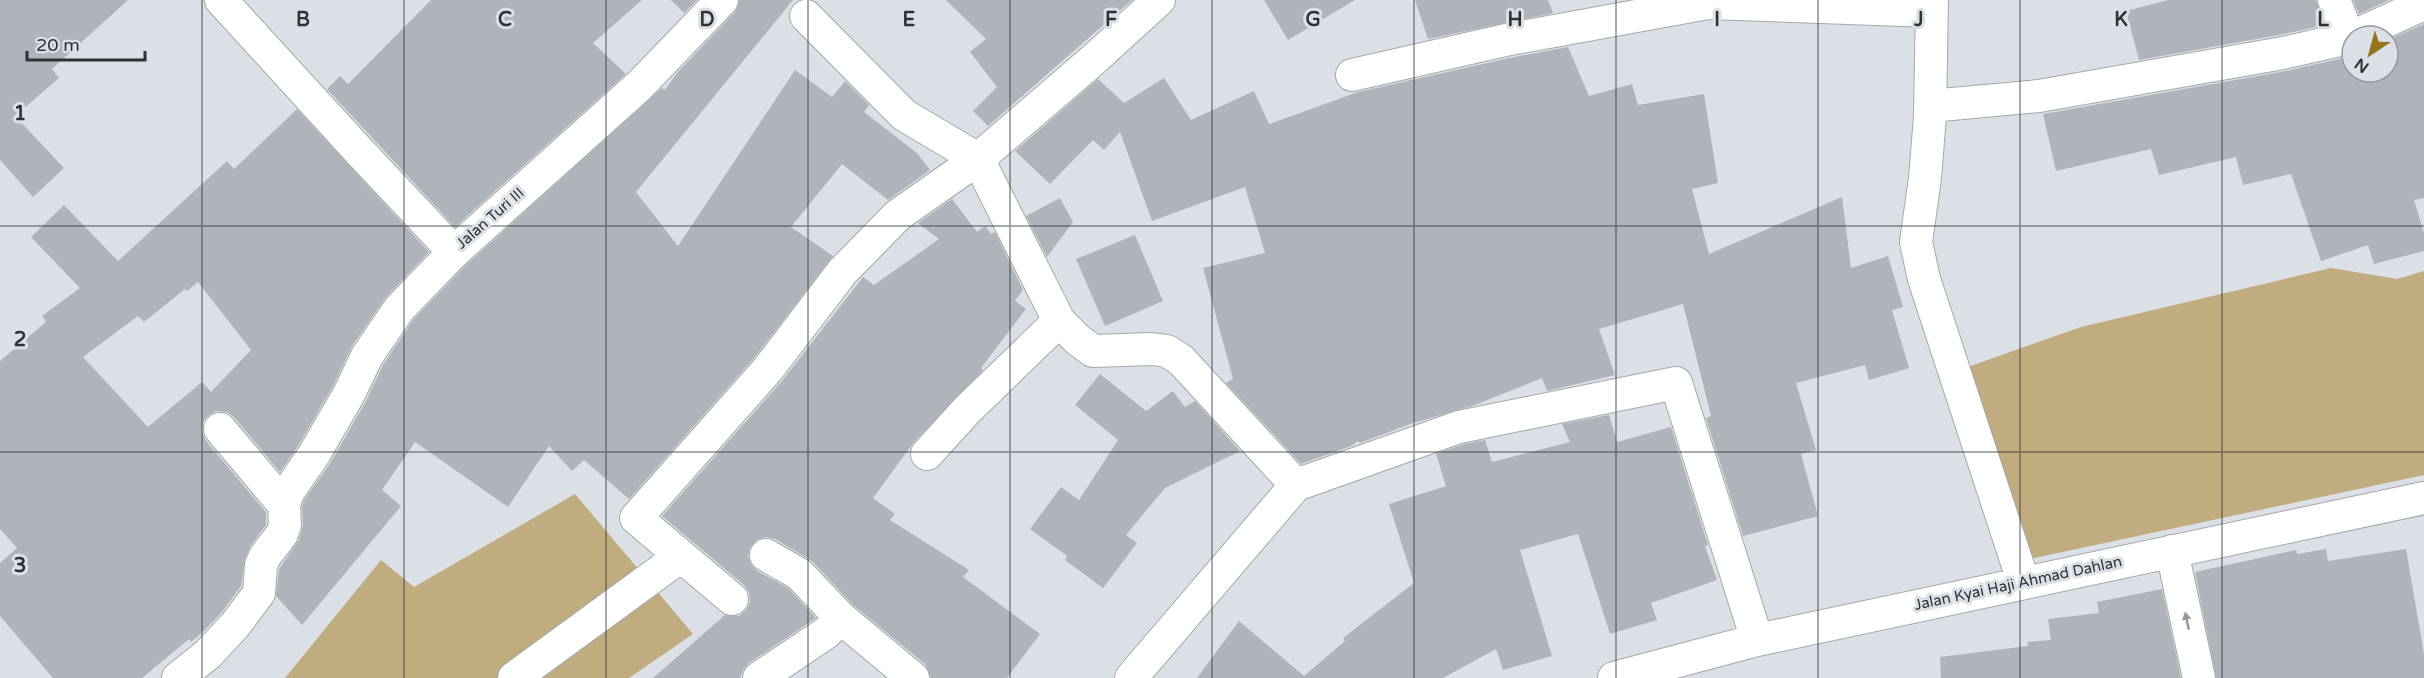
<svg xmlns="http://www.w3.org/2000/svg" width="2424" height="678" font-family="'Varela Round',sans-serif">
	<rect width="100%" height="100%" fill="#dbe0e6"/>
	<path fill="#c1ac7f" d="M 2331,268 L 2397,279 L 2424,271 L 2424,475 L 2016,562 L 1962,369 L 2081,327 Z
		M 575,494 L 693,634 L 629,678 L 285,678 L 381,560 L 414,587 Z"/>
	<path fill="#afb4bb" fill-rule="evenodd" d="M 0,0 L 128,0 L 52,69 L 59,78 L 15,116 L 64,168 L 33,197 L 0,160 Z
		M 431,0 L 642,0 L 593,43 L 626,74 L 455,227 L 327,89 L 340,76 L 348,84 Z
		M 671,0 L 697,0 L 684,13 Z
		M 739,0 L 793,0 L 636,192 L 678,246 L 795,70 L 832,97 L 845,81 L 869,105 L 864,112 L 917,153 L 930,170 L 888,200 L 842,164 L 791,227 L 833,256 L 754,358 L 629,499 L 584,460 L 572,471 L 549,446 L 508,507 L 415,442 L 382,490 L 401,506 L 302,625 L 276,596 L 279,569 L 299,540 L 303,525 L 302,507 L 304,500 L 329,465 L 365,403 L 383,365 L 413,320 L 466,265 L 662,88 L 665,90 L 677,73 L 735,12 Z
		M 946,0 L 1132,0 L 988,126 L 973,111 L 997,87 L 970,52 L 986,39 Z
		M 1264,0 L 1355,0 L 1288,40 Z
		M 1415,0 L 1548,0 L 1553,13 L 1428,39 Z
		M 2168,0 L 2316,0 L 2325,25 L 2279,35 L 2139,60 L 2126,11 Z
		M 2353,0 L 2389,0 L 2359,14 Z
		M 2424,24 L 2424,198 L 2414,200 L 2424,233 L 2424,251 L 2374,264 L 2368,245 L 2321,261 L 2291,174 L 2243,185 L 2236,157 L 2159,175 L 2151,149 L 2056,171 L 2043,114 L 2286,71 L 2352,56 L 2352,72 L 2388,72 L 2388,40 Z
		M 1568,47 L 1589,96 L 1632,84 L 1638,105 L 1704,94 L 1718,183 L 1692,189 L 1709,254 L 1842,197 L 1851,268 L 1888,256 L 1903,307 L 1892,310 L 1909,368 L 1869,380 L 1865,365 L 1796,383 L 1816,450 L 1801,454 L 1818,516 L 1743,536 L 1706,418 L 1711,416 L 1683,304 L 1599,329 L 1615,375 L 1547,391 L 1542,378 L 1475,405 L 1413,423 L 1360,443 L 1358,441 L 1351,446 L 1301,464 L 1226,383 L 1233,379 L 1203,268 L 1265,253 L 1245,187 L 1152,221 L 1120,132 L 1104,150 L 1093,140 L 1050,184 L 1015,151 L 1098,79 L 1124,103 L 1164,78 L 1191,120 L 1254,91 L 1269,124 L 1358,92 L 1514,57 Z
		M 297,109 L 429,252 L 386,297 L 352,346 L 333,386 L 298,446 L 280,472 L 234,417 L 227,412 L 216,411 L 208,416 L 203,422 L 202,432 L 206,441 L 266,512 L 266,525 L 251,545 L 245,558 L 241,586 L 221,613 L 205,630 L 191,642 L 189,639 L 142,678 L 53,678 L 0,616 L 0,563 L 17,548 L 0,529 L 0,361 L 46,322 L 42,316 L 80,288 L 31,237 L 64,205 L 118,261 L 227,161 L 234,169 ZM 198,282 L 251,350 L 211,392 L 202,382 L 148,427 L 83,357 L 138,316 L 144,322 L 185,289 L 187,291 Z
		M 1060,198 L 1073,222 L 1047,257 L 1026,216 Z
		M 952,199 L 977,232 L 985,226 L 991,234 L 995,232 L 1023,290 L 1015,301 L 1026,309 L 981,368 L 983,370 L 914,442 L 873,498 L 895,514 L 890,520 L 969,570 L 963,577 L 1040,634 L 1007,678 L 931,678 L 925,664 L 853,605 L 812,561 L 775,539 L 765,537 L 757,540 L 750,547 L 748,556 L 751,564 L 757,571 L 788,588 L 816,618 L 749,663 L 743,670 L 740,678 L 653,678 L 725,615 L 739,616 L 746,610 L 750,602 L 749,592 L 744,585 L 662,516 L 782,381 L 863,277 L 874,285 L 939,239 L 918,223 Z
		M 1135,235 L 1163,301 L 1105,326 L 1076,259 Z
		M 1100,374 L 1146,411 L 1173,391 L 1185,407 L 1195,401 L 1240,451 L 1165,488 L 1126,535 L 1137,543 L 1103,588 L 1065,560 L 1067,556 L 1030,529 L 1061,487 L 1079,500 L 1118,440 L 1075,405 Z
		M 1609,415 L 1617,442 L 1671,427 L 1708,545 L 1705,546 L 1717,580 L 1651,603 L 1657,620 L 1610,634 L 1578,534 L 1520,550 L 1552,656 L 1503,670 L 1496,649 L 1443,678 L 1197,678 L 1239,621 L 1304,676 L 1345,641 L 1343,638 L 1414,583 L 1389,504 L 1446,486 L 1436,454 L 1464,444 L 1485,440 L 1492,462 L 1570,442 L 1562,424 Z
		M 2326,549 L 2328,561 L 2406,549 L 2424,654 L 2424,678 L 2216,678 L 2195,572 L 2296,550 L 2297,554 Z
		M 2162,589 L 2181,678 L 1941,678 L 1940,657 L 2028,646 L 2027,642 L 2051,640 L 2048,619 L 2099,613 L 2097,602 Z"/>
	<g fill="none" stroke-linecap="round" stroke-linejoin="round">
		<defs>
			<path id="minor" d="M 221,0 L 359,151 L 454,252
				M 1932,0 L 1930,116 L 1925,178 L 1916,242 L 1924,279 L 2023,581
				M 806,16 L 904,115 L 978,159 L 1092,61 L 1159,0
				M 2354,36 L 2424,4
				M 1352,75 L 1510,39 L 1708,3 L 1931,11
				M 1930,106 L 2039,96 L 2283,53 L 2349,38 L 2334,0
				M 220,429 L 284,505
				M 927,454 L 967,410 L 1059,321
				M 2172,551 L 2199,678
				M 766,555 L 799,574 L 841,618 L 913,678
				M 732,599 L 636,518 L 768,369 L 843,271 L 898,215 L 978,159 L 1059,321 L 1078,340 L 1093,351 L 1152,349 L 1167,351 L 1181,360 L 1296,485
				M 178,678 L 208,654 L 235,625 L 259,593 L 261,565 L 265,556 L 282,534 L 285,525 L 284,505 L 288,492 L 313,456 L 349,394 L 367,356 L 399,309 L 454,252 L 639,86 L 722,0
				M 514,678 L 681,556
				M 759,678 L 826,633 L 841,618
				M 1131,678 L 1296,485 L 1459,427 L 1676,383 L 1757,640
				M 1614,678 L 1757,640 L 2424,498"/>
		</defs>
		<use href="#minor" stroke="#a3a8ae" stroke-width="34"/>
		<use href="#minor" stroke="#fff" stroke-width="32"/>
	</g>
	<defs><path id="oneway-solid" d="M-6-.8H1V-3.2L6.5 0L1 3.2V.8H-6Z" transform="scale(1.5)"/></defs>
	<use fill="#979899" href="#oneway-solid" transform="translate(2187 621) rotate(-102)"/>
	<path fill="none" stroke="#2f3133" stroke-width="1.5" stroke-opacity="0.55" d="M 202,0 L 202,678M 404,0 L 404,678M 606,0 L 606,678M 808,0 L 808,678M 1010,0 L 1010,678M 1212,0 L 1212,678M 1414,0 L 1414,678M 1616,0 L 1616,678M 1818,0 L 1818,678M 2020,0 L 2020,678M 2222,0 L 2222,678M 0,226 L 2424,226M 0,452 L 2424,452"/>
	<g text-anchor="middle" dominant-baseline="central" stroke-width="6" stroke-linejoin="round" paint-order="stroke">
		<g font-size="15" fill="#2f3133" stroke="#dbe0e6">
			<text transform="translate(490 218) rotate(-41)">Jalan Turi III</text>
			<text transform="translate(2018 583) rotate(-12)">Jalan Kyai Haji Ahmad Dahlan</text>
		</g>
	</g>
	<g font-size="20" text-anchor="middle" font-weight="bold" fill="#2f3133" stroke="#dbe0e6" stroke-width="6" stroke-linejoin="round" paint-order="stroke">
		<text x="303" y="26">B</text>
		<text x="505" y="26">C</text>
		<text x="707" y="26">D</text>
		<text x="909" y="26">E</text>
		<text x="1111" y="26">F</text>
		<text x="1313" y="26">G</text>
		<text x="1515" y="26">H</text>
		<text x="1717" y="26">I</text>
		<text x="1919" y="26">J</text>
		<text x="2121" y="26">K</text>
		<text x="2323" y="26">L</text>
		<text x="20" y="120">1</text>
		<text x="20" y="346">2</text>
		<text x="20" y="572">3</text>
	</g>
	<g transform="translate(2370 54) rotate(216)"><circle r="28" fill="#dbe0e6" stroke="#969a9e" stroke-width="1.5"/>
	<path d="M0-4.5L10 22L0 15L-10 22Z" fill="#95731b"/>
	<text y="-9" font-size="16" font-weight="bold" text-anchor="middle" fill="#2f3133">N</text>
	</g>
	<path d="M27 51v9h118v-9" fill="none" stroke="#2f3133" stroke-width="3"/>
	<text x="36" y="51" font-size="18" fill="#2f3133" stroke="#dbe0e6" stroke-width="4.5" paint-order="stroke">20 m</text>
</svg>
